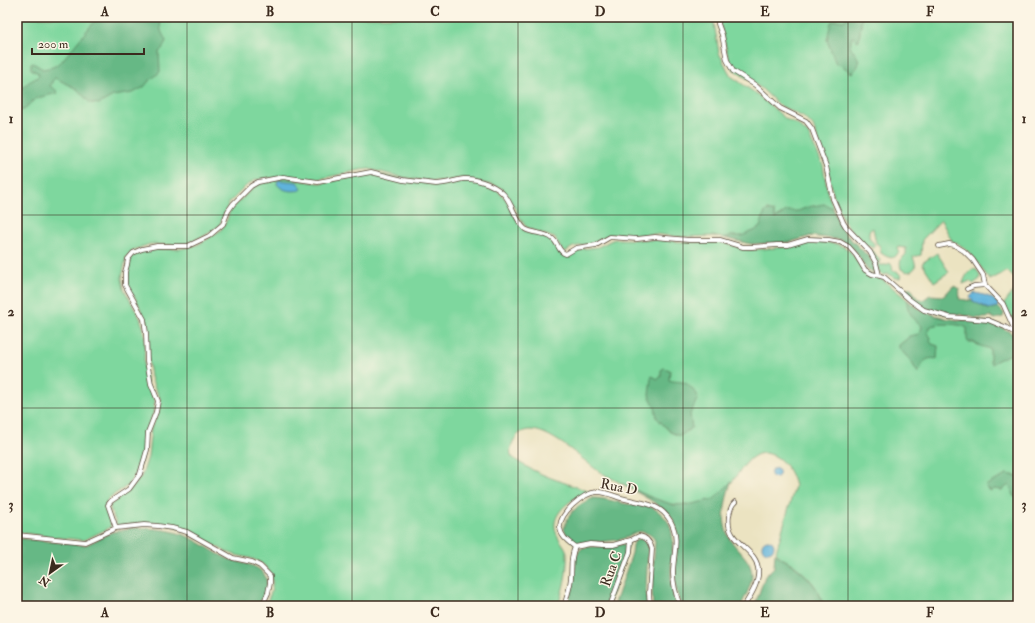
<svg xmlns="http://www.w3.org/2000/svg" width="1035" height="623" font-family="'IM FELL Double Pica',serif">
	<rect width="100%" height="100%" fill="#fcf5e5"/>
	<filter id="ink" filterUnits="userSpaceOnUse"><feTurbulence type="fractalNoise" baseFrequency=".025" numOctaves="2"/><feDisplacementMap in="SourceGraphic" scale="8" xChannelSelector="R" yChannelSelector="G"/><feConvolveMatrix kernelMatrix="1 2 1 2 8 2 1 2 1" color-interpolation-filters="sRGB"/></filter>
	<filter id="wash" filterUnits="userSpaceOnUse"><feTurbulence type="fractalNoise" baseFrequency=".012" numOctaves="4" result="noise"/><feDisplacementMap in="SourceGraphic" scale="16" xChannelSelector="R" yChannelSelector="G"/><feGaussianBlur stdDeviation="0.9" result="paint"/><feColorMatrix in="noise" values="0 0 0 0 0 0 0 0 0 0 0 0 0 0 0 0 0 1.4 0 .05"/><feComposite in="paint" operator="in"/></filter>
	<g filter="url(#wash)">
		<rect width="100%" height="100%" fill="#ebe3c1"/>
		<path fill="#7ed79e" stroke="#5c805e" d="M 17,17 L 713,17 L 719,53 L 727,69 L 731,76 L 758,95 L 786,119 L 798,125 L 808,134 L 823,165 L 828,194 L 840,225 L 847,235 L 869,257 L 876,268 L 864,266 L 858,254 L 847,243 L 841,240 L 828,238 L 811,236 L 790,242 L 751,244 L 713,236 L 681,237 L 654,234 L 637,235 L 616,234 L 609,235 L 593,243 L 573,247 L 565,252 L 561,249 L 555,238 L 532,230 L 525,226 L 508,196 L 501,188 L 496,186 L 463,178 L 446,181 L 426,181 L 401,177 L 369,169 L 360,170 L 319,179 L 268,178 L 255,180 L 246,186 L 229,203 L 219,226 L 204,236 L 188,243 L 178,245 L 150,244 L 133,250 L 126,258 L 122,278 L 124,289 L 140,318 L 143,327 L 145,337 L 144,366 L 148,387 L 155,401 L 154,406 L 153,414 L 145,435 L 144,449 L 138,471 L 127,486 L 109,498 L 105,505 L 111,527 L 84,540 L 52,537 L 17,532 Z
			M 720,17 L 1018,17 L 1018,282 L 1007,271 L 990,280 C 979,266 970,247 952,241 L 941,220 L 922,240 L 921,255 L 913,257 L 916,266 C 913,273 906,273 901,269 C 899,260 901,260 906,254 L 906,248 L 898,247 L 899,251 C 895,261 888,258 881,253 L 880,246 L 876,243 L 873,228 L 869,231 L 869,237 L 875,245 L 874,248 L 869,246 L 867,247 L 847,226 L 844,221 L 834,198 L 825,159 L 813,126 L 803,117 L 779,105 L 762,89 L 733,69 L 728,56 L 720,23 Z
			M 369,173 L 437,185 L 466,180 L 479,182 L 497,190 L 505,198 L 524,230 L 530,233 L 550,239 L 565,256 L 569,256 L 582,249 L 598,247 L 612,240 L 616,239 L 661,240 L 683,242 L 714,242 L 724,243 L 749,250 L 789,247 L 805,242 L 815,241 L 837,244 L 846,248 L 850,251 L 866,273 L 882,279 L 921,311 L 949,319 L 987,322 L 1018,337 L 1018,606 L 823,606 C 820,587 806,574 791,563 C 786,560 779,558 776,552 L 795,486 C 792,474 787,465 778,458 C 754,442 743,469 731,483 C 728,487 724,490 720,494 C 718,495 716,499 714,500 C 703,505 678,506 666,503 C 643,495 622,484 600,472 C 583,462 532,408 514,440 C 511,445 509,452 512,457 C 534,475 565,482 590,492 C 574,496 549,513 556,532 C 558,540 567,547 567,554 C 568,572 563,590 558,606 L 264,606 C 278,586 275,566 250,558 C 241,556 232,555 223,550 C 205,541 189,529 168,525 C 152,521 133,524 117,526 L 110,508 L 110,505 L 133,487 L 142,475 L 148,457 L 151,428 L 159,411 L 160,403 L 160,398 L 154,386 L 151,377 L 148,357 L 149,340 L 146,321 L 137,301 L 128,287 L 128,272 L 130,259 L 135,253 L 140,251 L 159,249 L 180,249 L 197,245 L 206,240 L 221,230 L 227,220 L 230,210 L 257,184 L 284,178 L 318,183 L 323,183 Z
			M 869,249 L 873,251 L 881,262 L 878,262 L 880,265 L 887,265 L 889,263 L 892,265 L 893,271 L 897,271 L 901,276 L 900,278 L 895,278 L 888,274 L 884,275 L 880,274 Z
			M 937,253 L 949,272 L 934,282 L 922,263 Z
			M 973,269 L 977,270 L 980,276 L 980,279 L 973,284 L 970,281 L 963,284 C 964,279 968,271 973,269 Z
			M 1018,285 L 1018,332 L 1004,304 Z"/>
		<path fill="#66b885" stroke="#507152" d="M 98,17 L 172,17 L 171,22 L 169,22 L 163,17 L 160,18 L 161,31 L 166,41 L 162,49 L 159,52 L 160,72 L 148,82 L 144,87 L 133,93 L 113,96 L 99,104 L 90,103 L 77,89 L 55,78 L 53,80 L 50,86 L 57,91 L 57,93 C 41,98 36,95 24,110 L 17,111 L 17,97 C 20,94 21,89 24,86 C 29,81 34,80 39,76 L 38,73 L 31,69 L 31,64 L 33,63 L 43,69 L 53,67 L 61,62 Z
			M 847,17 L 862,17 L 859,40 L 858,41 L 852,37 L 850,46 C 857,58 865,61 852,73 L 841,65 L 836,64 L 827,40 L 831,22 L 836,20 L 844,21 Z
			M 824,204 L 833,208 C 836,216 838,224 843,231 C 855,246 872,254 877,273 L 867,270 L 854,249 L 841,240 L 828,238 L 811,236 L 790,242 L 751,244 L 725,238 L 730,236 L 742,236 L 750,232 L 754,231 L 760,227 L 765,212 L 767,210 L 774,212 L 775,219 L 786,211 L 798,211 L 808,207 Z
			M 953,286 C 961,287 960,293 959,299 L 973,301 L 988,309 L 998,307 L 1004,313 L 1003,317 L 995,319 L 990,316 L 987,318 L 975,318 L 969,316 L 966,316 L 960,314 L 952,316 L 923,308 L 903,292 L 904,289 L 908,288 L 911,288 L 917,298 L 923,300 L 930,295 L 944,296 Z
			M 907,300 C 919,310 933,316 949,319 C 961,321 974,320 987,322 C 998,324 1008,331 1018,337 L 1018,351 C 1012,355 1012,354 1006,356 C 1004,357 994,362 991,364 L 990,362 L 990,349 C 985,347 977,346 974,342 L 968,342 L 967,339 L 967,328 C 960,323 936,323 929,327 L 928,333 L 931,338 L 930,341 L 932,344 L 938,346 L 937,359 C 924,356 923,364 918,373 L 910,360 L 899,348 L 899,345 L 908,338 L 909,336 L 919,334 L 922,327 L 920,324 C 913,319 906,310 907,300 Z
			M 664,368 L 670,370 L 669,380 C 674,382 677,381 682,382 C 689,383 692,390 697,394 L 698,398 L 690,414 L 692,428 L 680,436 L 670,432 L 657,418 L 655,407 L 649,395 L 651,378 L 652,376 L 658,379 L 661,377 L 661,370 Z
			M 1006,474 L 1018,476 L 1018,497 L 1015,497 L 1009,485 L 1002,490 L 994,489 L 992,491 L 987,489 L 986,486 C 992,480 1001,480 1006,474 Z
			M 731,482 C 725,502 719,524 732,542 C 740,553 751,560 752,574 C 752,586 745,596 741,606 L 681,606 C 678,597 675,589 675,579 C 673,557 686,530 667,512 C 658,503 635,492 623,484 L 650,497 L 674,505 L 692,504 L 714,499 Z
			M 593,498 C 605,498 615,502 627,504 C 635,505 643,504 651,507 C 681,522 671,547 671,573 C 671,584 673,595 677,606 L 653,606 L 652,588 L 655,541 C 653,536 648,533 643,532 C 635,530 629,537 622,539 C 616,541 577,544 573,542 C 568,539 566,534 564,529 C 567,514 579,503 593,498 Z
			M 132,528 C 152,528 171,529 189,537 C 202,543 213,552 226,558 C 240,564 271,564 266,587 C 264,594 262,600 257,606 L 17,606 L 17,538 L 84,545 L 88,544 L 112,532 Z
			M 637,539 L 642,539 L 645,541 L 648,549 L 646,589 L 647,606 L 614,606 C 620,589 626,571 632,553 C 633,548 632,542 637,539 Z
			M 629,543 L 626,554 L 608,606 L 566,606 L 573,587 L 576,555 L 582,548 L 587,547 L 612,546 Z
			M 775,553 C 779,558 786,560 791,564 C 806,574 820,588 823,606 L 759,606 L 756,602 L 765,576 L 774,567 Z"/>
		<path fill="#5fb3db" stroke="#4d6e7c" d="M 278,180 L 297,182 L 302,188 L 301,190 C 292,192 282,191 277,184 Z
			M 974,293 C 983,294 992,297 998,303 L 998,307 L 988,309 L 973,301 L 970,297 Z
			M770.5 473a4.5 4.5 0 1 1 9 0a4.5 4.5 0 1 1-9 0Z
			M762 546a6 6 0 1 1 12 0a6 6 0 1 1-12 0Z"/>
	</g>
	<g filter="url(#ink)">
		<g fill="none" stroke-linecap="round" stroke-linejoin="round">
			<defs>
				<path id="minor" d="M 718,17 L 718,24 L 722,35 L 727,60 L 733,71 L 755,85 L 780,108 L 806,121 L 812,129 L 826,166 L 833,199 L 843,222 L 846,227 L 870,252 L 876,263 L 879,275
					M 939,246 L 949,244 L 954,245 L 964,251 L 973,260 L 983,275 L 985,285 L 1003,304 L 1016,333
					M 967,289 L 974,286 L 985,285
					M 735,502 C 731,505 730,510 729,516 C 725,543 755,547 758,568 C 760,581 751,595 744,606
					M 116,528 L 108,505 L 111,501 L 129,489 L 140,474 L 147,450 L 148,432 L 156,412 L 158,401 L 151,384 L 147,361 L 146,333 L 144,319 L 125,285 L 125,272 L 127,265 L 128,259 L 133,253 L 142,249 L 157,246 L 188,246 L 209,236 L 223,224 L 228,211 L 233,204 L 251,186 L 258,182 L 283,177 L 318,182 L 371,172 L 403,180 L 436,184 C 446,184 455,180 464,179 C 478,178 498,186 506,197 C 513,207 516,221 525,229 C 534,234 545,232 553,239 C 559,244 558,252 566,254 L 576,248 L 596,245 L 610,237 L 637,239 L 655,237 L 689,240 L 720,240 L 743,247 L 752,247 L 777,245 L 788,245 L 808,239 L 829,240 L 840,242 L 849,247 L 856,255 L 865,270 L 872,274 L 884,277 L 910,300 L 924,310 L 949,317 L 988,320 L 1005,327 L 1018,335
					M 17,535 L 85,542 L 116,528 L 144,525 L 158,526 L 172,528 L 187,532 L 233,558 L 252,562 L 260,566 L 270,576 L 270,583 L 268,593 L 262,606
					M 564,606 C 567,597 570,588 571,578 C 572,567 570,558 575,547
					M 610,606 L 630,552 L 631,540
					M 650,606 L 649,593 L 652,549 C 650,542 647,537 639,536 L 631,540 L 613,545 L 603,545 L 590,544 L 575,547 C 569,542 561,537 560,528 C 559,513 583,493 597,492 C 604,491 614,496 621,498 C 640,503 660,502 671,522 C 680,539 673,555 673,573 C 673,585 676,595 680,606"/>
			</defs>
			<use href="#minor" stroke="#554636" stroke-width="5.5"/>
			<use href="#minor" stroke="#fff" stroke-width="4"/>
		</g>
	</g>
	<path fill="none" stroke="#3b2a1e" stroke-width="1" stroke-opacity="0.55" d="M 187,17 L 187,606M 352,17 L 352,606M 518,17 L 518,606M 683,17 L 683,606M 848,17 L 848,606M 17,215 L 1018,215M 17,408 L 1018,408"/>
	<g text-anchor="middle" dominant-baseline="central" stroke-width="3" stroke-linejoin="round" paint-order="stroke">
		<g font-size="14" fill="#3b2a1e" stroke="#fcf5e5">
			<text transform="translate(619 487) rotate(11)">Rua D</text>
			<text transform="translate(611 569) rotate(-70)">Rua C</text>
		</g>
	</g>
	<rect width="1035" height="623" fill="none" stroke="#fcf5e5" stroke-width="44"/>
	<g transform="translate(50 573) rotate(213)" stroke="#fcf5e5" stroke-width="3" paint-order="stroke">
	<path d="M0-3L7 15L0 10L-7 15Z" fill="#3b2a1e"/>
	<text y="-6" font-size="11" font-weight="bold" text-anchor="middle" fill="#3b2a1e">N</text>
	</g>
	<path d="M32 48v6h112v-6" fill="none" stroke="#3b2a1e" stroke-width="2"/>
	<text x="38" y="48" font-size="12" fill="#3b2a1e" stroke="#fcf5e5" stroke-width="3" paint-order="stroke">200 m</text>
	<rect x="22" y="22" width="991" height="579" fill="none" stroke="#3b2a1e" stroke-width="1.5"/>
	<g font-size="13" text-anchor="middle" font-weight="bold" fill="#3b2a1e">
		<text x="105" y="16">A</text>
		<text x="270" y="16">B</text>
		<text x="435" y="16">C</text>
		<text x="600" y="16">D</text>
		<text x="765" y="16">E</text>
		<text x="930" y="16">F</text>
		<text x="11" y="123">1</text>
		<text x="1024" y="123">1</text>
		<text x="11" y="316">2</text>
		<text x="1024" y="316">2</text>
		<text x="11" y="509">3</text>
		<text x="1024" y="509">3</text>
		<text x="105" y="617">A</text>
		<text x="270" y="617">B</text>
		<text x="435" y="617">C</text>
		<text x="600" y="617">D</text>
		<text x="765" y="617">E</text>
		<text x="930" y="617">F</text>
	</g>
</svg>
